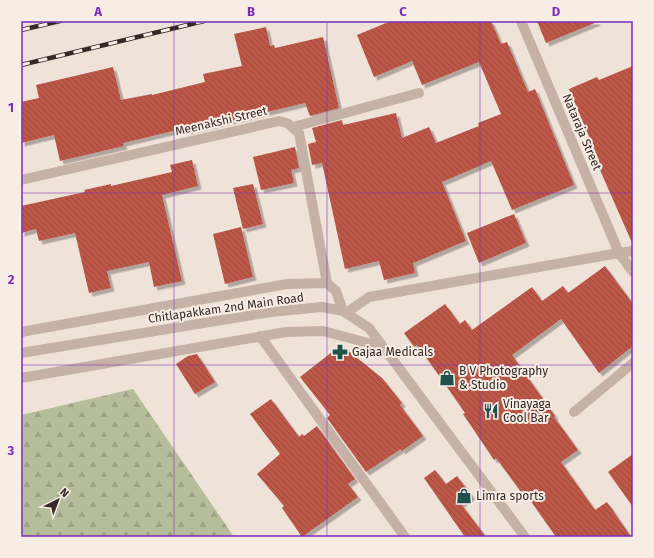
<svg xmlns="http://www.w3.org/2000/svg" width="654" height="558" font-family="'Fira Sans',sans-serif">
	<defs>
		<pattern id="forest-firs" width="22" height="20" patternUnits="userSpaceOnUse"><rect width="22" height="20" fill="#b5bd9a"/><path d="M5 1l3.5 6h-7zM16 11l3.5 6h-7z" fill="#9ca285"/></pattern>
		<pattern id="building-back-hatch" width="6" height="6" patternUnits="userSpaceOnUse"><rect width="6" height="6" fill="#bd5849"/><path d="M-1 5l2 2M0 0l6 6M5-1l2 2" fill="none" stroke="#9a493d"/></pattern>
		<filter id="shadow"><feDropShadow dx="3.5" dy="3.5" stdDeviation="0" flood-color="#0004"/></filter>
	</defs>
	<rect width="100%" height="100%" fill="#efe2d9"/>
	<path fill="url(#forest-firs)" d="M 133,389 L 234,537 L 21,537 L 21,415 Z"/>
	<path fill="url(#building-back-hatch)" filter="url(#shadow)" d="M 391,21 L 491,21 L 501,44 L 507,42 L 528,92 L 535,89 L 574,185 L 512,210 L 491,161 L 442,182 L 466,241 L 413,263 L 415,273 L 384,280 L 379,261 L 345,269 L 322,163 L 312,165 L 308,144 L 316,142 L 312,128 L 342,120 L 343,125 L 396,113 L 402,138 L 429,127 L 436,143 L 479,126 L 478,123 L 501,114 L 479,62 L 422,85 L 412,61 L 374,77 L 357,35 Z
		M 537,21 L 597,21 L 597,22 L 546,43 Z
		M 266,27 L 270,46 L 274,45 L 275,48 L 323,37 L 339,108 L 310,116 L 305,103 L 187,131 L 186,128 L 123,143 L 124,146 L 60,161 L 54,135 L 21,143 L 21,102 L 39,98 L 36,85 L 113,67 L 121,100 L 152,94 L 152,95 L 205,82 L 203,74 L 242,66 L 234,34 Z
		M 633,66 L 633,245 L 596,161 L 599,160 L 569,89 L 597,77 L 599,80 Z
		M 295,147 L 299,168 L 291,170 L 294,183 L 261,190 L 253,157 Z
		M 192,160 L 198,186 L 162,195 L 182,281 L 154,287 L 149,262 L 107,271 L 111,288 L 89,293 L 75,233 L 39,241 L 36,229 L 21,233 L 21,206 L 85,192 L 84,190 L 111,184 L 111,186 L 172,172 L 170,165 Z
		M 253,184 L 263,224 L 243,229 L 233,188 Z
		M 514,214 L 526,243 L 479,263 L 467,233 Z
		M 241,227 L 253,277 L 225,284 L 213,234 Z
		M 605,266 L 633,304 L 633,346 L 599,373 L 561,319 L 512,355 L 555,416 L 554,417 L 578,450 L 561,462 L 595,510 L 607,502 L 631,537 L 556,537 L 523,490 L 521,492 L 496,458 L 494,460 L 463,414 L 465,413 L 440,377 L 417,345 L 414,347 L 404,333 L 445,304 L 460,324 L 465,320 L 472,330 L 532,287 L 542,301 L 563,286 L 568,293 Z
		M 341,345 L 382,378 L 402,403 L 400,405 L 423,436 L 402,451 L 401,449 L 366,472 L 327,418 L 330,415 L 300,377 Z
		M 197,354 L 215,382 L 195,394 L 176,364 L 188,356 Z
		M 271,399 L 299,437 L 302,434 L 304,436 L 317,426 L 355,479 L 348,484 L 358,497 L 302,537 L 282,508 L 284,506 L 257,474 L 280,454 L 250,414 Z
		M 633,454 L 633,507 L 608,472 Z
		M 435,470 L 446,484 L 457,476 L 472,496 L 461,504 L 486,537 L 465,537 L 424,478 Z"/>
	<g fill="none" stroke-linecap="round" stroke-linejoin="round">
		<path stroke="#c6b1a6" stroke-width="10" d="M 521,21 L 619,253 L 633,272
			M 293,127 L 419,93
			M 21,180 L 279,121 L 287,123 L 299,133 L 327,283
			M 346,313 L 369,297 L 619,253 L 633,251
			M 21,332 L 287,284 L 327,283 L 336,291 L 343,311
			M 260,336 L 405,537
			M 21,353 L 271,312 L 322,307 L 343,311 L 369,328 L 525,537
			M 21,378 L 286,332 L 323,331 L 383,347
			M 574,412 L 633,363"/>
		<defs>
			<path id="rail" d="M 21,30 L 60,21
				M 21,65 L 204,21"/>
		</defs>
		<use href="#rail" stroke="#332926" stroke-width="4.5"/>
		<use href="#rail" stroke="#f7ede5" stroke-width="3" stroke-dasharray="9" stroke-linecap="butt"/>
	</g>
	<path fill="none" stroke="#7b2cbf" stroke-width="1" stroke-opacity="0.55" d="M 174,21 L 174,537M 327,21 L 327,537M 480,21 L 480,537M 21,193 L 633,193M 21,365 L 633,365"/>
	<defs>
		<symbol id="pharmacy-bare" viewBox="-9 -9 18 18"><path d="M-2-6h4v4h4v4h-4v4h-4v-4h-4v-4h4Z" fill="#1f514e" stroke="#f7ede5" stroke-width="2.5" paint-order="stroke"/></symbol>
		<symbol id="shop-bare" viewBox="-9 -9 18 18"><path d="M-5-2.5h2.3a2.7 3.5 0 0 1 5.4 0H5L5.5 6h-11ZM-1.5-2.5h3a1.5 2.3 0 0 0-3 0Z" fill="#1f514e" stroke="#f7ede5" stroke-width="2.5" paint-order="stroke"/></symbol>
		<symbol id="restaurant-bare" viewBox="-9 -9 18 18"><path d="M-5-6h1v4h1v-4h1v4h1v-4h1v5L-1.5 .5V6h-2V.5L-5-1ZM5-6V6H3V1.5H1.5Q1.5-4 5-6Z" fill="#1f514e" stroke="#f7ede5" stroke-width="2.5" paint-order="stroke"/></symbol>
	</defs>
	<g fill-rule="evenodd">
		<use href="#pharmacy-bare" x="329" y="341" width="22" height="22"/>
		<use href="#shop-bare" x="436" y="367" width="22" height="22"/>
		<use href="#restaurant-bare" x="480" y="400" width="22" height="22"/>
		<use href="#shop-bare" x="453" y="485" width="22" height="22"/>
	</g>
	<g text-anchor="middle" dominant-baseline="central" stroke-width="4" stroke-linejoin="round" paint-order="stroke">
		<g font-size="12" fill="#332926" stroke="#f7ede5">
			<text transform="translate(221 121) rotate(-13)">Meenakshi Street</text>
			<text transform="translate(582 132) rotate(67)">Nataraja Street</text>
			<text transform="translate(226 308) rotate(-8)">Chitlapakkam 2nd Main Road</text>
		</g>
		<g font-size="12" fill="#332926" stroke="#f7ede5" text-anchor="start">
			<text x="352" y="352">Gajaa Medicals</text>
			<text x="459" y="371">B V Photography<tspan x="459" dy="14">&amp; Studio</tspan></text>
			<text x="503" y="404">Vinayaga<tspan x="503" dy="14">Cool Bar</tspan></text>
			<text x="476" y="496">Limra sports</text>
		</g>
	</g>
	<rect width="654" height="558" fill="none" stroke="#f7ede5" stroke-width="44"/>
	<g transform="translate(58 500) rotate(42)" stroke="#f7ede5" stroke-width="3" paint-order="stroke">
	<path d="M0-3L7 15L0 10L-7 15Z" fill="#332926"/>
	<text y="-6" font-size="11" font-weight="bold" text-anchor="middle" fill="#332926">N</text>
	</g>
	<rect x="22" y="22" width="610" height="514" fill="none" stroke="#7b2cbf" stroke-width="1.5"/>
	<g font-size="13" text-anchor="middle" font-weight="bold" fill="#7b2cbf">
		<text x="98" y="16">A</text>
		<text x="251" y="16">B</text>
		<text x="403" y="16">C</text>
		<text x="556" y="16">D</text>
		<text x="11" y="112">1</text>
		<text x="11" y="284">2</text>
		<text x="11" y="455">3</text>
	</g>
</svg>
